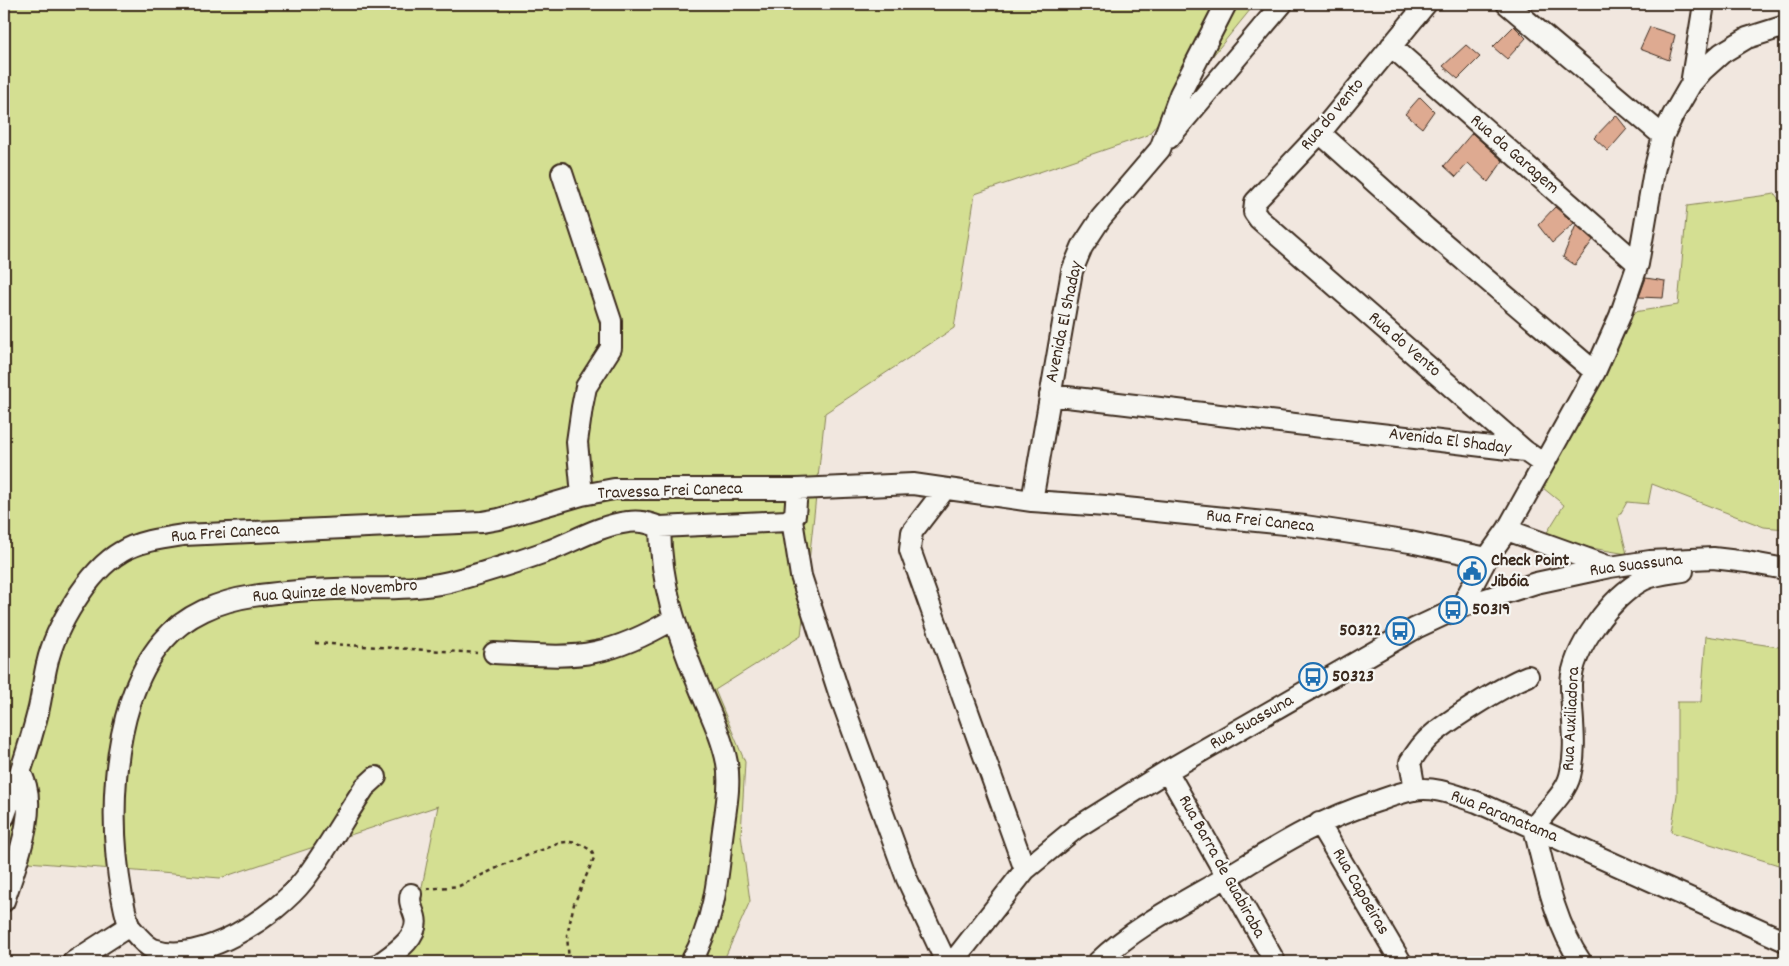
<svg xmlns="http://www.w3.org/2000/svg" width="1789" height="966" font-family="Dekko,sans-serif">
	<rect width="100%" height="100%" fill="#f1e7df"/>
	<filter id="ink" filterUnits="userSpaceOnUse"><feTurbulence type="fractalNoise" baseFrequency=".02" numOctaves="2"/><feDisplacementMap in="SourceGraphic" scale="10" xChannelSelector="R" yChannelSelector="G"/><feConvolveMatrix kernelMatrix="1 2 1 2 8 2 1 2 1" color-interpolation-filters="sRGB"/></filter>
	<g filter="url(#ink)">
		<path fill="#d4df92" stroke="#888458" d="M 4,4 L 1255,4 L 1148,135 L 975,194 L 954,328 L 825,413 L 801,636 L 715,690 L 745,762 L 741,835 L 750,901 L 723,962 L 395,962 L 425,920 L 421,892 L 438,806 L 220,878 L 4,860 Z
			M 1775,194 L 1785,208 L 1785,529 L 1764,527 L 1652,484 L 1648,504 L 1627,502 L 1618,518 L 1627,554 L 1574,545 L 1546,534 L 1564,505 L 1543,488 L 1634,312 L 1678,305 L 1687,206 Z
			M 1706,636 L 1785,648 L 1785,867 L 1671,832 L 1677,795 L 1677,702 L 1701,702 Z"/>
		<path fill="#deaa91" stroke="#3b2a1e" d="M 1514,26 L 1526,38 L 1507,59 L 1493,47 Z
			M 1650,27 L 1675,35 L 1669,60 L 1640,49 Z
			M 1466,45 L 1480,57 L 1458,79 L 1443,66 Z
			M 1420,97 L 1434,111 L 1422,128 L 1405,114 Z
			M 1616,115 L 1627,129 L 1608,151 L 1594,138 Z
			M 1472,133 L 1503,161 L 1488,182 L 1468,163 L 1456,177 L 1444,166 Z
			M 1555,207 L 1574,223 L 1552,243 L 1538,225 Z
			M 1576,225 L 1593,240 L 1575,265 L 1563,257 Z
			M 1646,278 L 1665,281 L 1663,298 L 1639,297 Z"/>
		<g fill="none" stroke-linecap="round" stroke-linejoin="round">
			<defs>
				<path id="minor" d="M 1426,4 L 1320,133 L 1255,202 L 1254,212 L 1259,219 L 1525,451 L 1542,463
					M 1507,4 L 1663,136
					M 1391,46 L 1638,264
					M 1691,84 L 1704,4
					M 1320,133 L 1426,228 L 1595,372
					M 1169,138 L 1282,4
					M 562,173 L 611,321 L 611,348 L 586,387 L 582,407 L 577,442 L 582,495
					M 1050,395 L 1525,451
					M 945,489 L 912,532 L 910,550 L 1025,870
					M 1032,501 L 1072,271 L 1082,247 L 1101,218 L 1160,149 L 1180,94 L 1226,4
					M 792,520 L 801,576 L 839,693 L 907,879 L 946,962
					M 660,527 C 661,586 676,630 698,684 C 708,709 722,736 727,763 C 731,788 725,812 722,838 C 718,881 713,924 691,962
					M 1507,530 L 1610,567
					M 1461,607 L 1487,558 L 1507,530 L 1595,372 L 1620,316 L 1638,264 L 1654,171 L 1663,136 L 1673,115 L 1691,84 L 1703,70 L 1722,53 L 1747,38 L 1785,26
					M 494,653 C 527,654 563,659 595,652 C 622,647 650,633 674,619
					M 1167,771 L 1275,962
					M 1415,790 L 1410,762 C 1415,755 1419,748 1424,743 C 1439,725 1505,685 1528,676
					M 4,817 C 17,783 29,748 38,712 C 42,697 43,680 47,664 C 55,628 88,571 121,552 C 139,541 163,538 183,535 L 482,522 L 499,519 L 582,495 L 614,489 L 797,489 L 913,484 L 1032,501 L 1106,506 L 1305,526 L 1410,542 L 1487,558
					M 1319,823 L 1401,962
					M 4,901 C 14,869 42,803 20,773
					M 129,926 C 136,934 143,944 153,949 C 201,966 276,916 304,880 C 326,851 344,818 365,787 L 376,777
					M 73,962 L 129,926 C 106,846 106,707 163,641 C 185,615 219,601 253,596 C 279,592 308,590 335,589 C 373,587 411,591 449,582 C 484,573 517,562 551,550 C 576,540 601,525 628,522 C 640,520 648,523 660,527 L 787,521 L 795,515 L 797,489
					M 382,962 C 396,952 420,936 415,917 C 413,909 408,902 411,894
					M 953,962 L 1025,870 L 1076,828 L 1167,771 L 1416,628 L 1461,607 L 1536,583 L 1610,567 L 1650,561 L 1713,558 L 1747,562 L 1785,569
					M 1098,962 C 1134,927 1182,903 1225,878 C 1278,846 1317,820 1378,801 C 1389,797 1402,792 1414,790 C 1435,786 1457,796 1477,802 L 1785,941
					M 1581,962 C 1555,924 1545,873 1534,828 C 1544,811 1565,795 1570,776 C 1578,746 1571,714 1571,684 C 1572,649 1612,596 1643,580 C 1655,574 1670,573 1683,571"/>
			</defs>
			<use href="#minor" stroke="#3b2a1e" stroke-width="24"/>
			<path stroke="#3b2a1e" stroke-width="2.5" stroke-dasharray="4 4" stroke-linecap="butt" d="M 315,643 L 477,653
				M 427,889 L 459,886 L 505,864 L 560,843 C 574,840 581,844 592,851 L 594,858 L 574,904 L 567,935 L 569,962"/>
			<use href="#minor" stroke="#f6f6f2" stroke-width="20"/>
		</g>
	</g>
	<defs>
		<symbol id="civic-ring" viewBox="-11 -11 22 22"><circle r="9.5" fill="#f6f6f2" stroke="#1f6fb2" stroke-width="1.5"/><path d="M-.6-6.5H3V-4.5H.6V-3L4-1V1h2V6H-6V1h2V-1L-.6-3ZM-1.2 2.5V6h2.4V2.5Z" fill="#1f6fb2"/></symbol>
		<symbol id="bus-ring" viewBox="-11 -11 22 22"><circle r="9.5" fill="#f6f6f2" stroke="#1f6fb2" stroke-width="1.5"/><path d="M-5-6H5V4H4V6H2V4H-2V6H-4V4H-5ZM-3.5-4V0h7V-4ZM-3.5 1.2v1.5H-2V1.2ZM2 1.2v1.5H3.5V1.2Z" fill="#1f6fb2"/></symbol>
	</defs>
	<g fill-rule="evenodd">
		<use href="#civic-ring" x="1456" y="555" width="32" height="32"/>
		<use href="#bus-ring" x="1437" y="594" width="32" height="32"/>
		<use href="#bus-ring" x="1384" y="615" width="32" height="32"/>
		<use href="#bus-ring" x="1297" y="661" width="32" height="32"/>
	</g>
	<g text-anchor="middle" dominant-baseline="central" stroke-width="4.5" stroke-linejoin="round" paint-order="stroke">
		<g font-size="18" fill="#3b2a1e" stroke="#f6f6f2">
			<text transform="translate(1333 115) rotate(-50)">Rua do vento</text>
			<text transform="translate(1514 155) rotate(41)">Rua da Garagem</text>
			<text transform="translate(1065 322) rotate(-78)">Avenida El Shaday</text>
			<text transform="translate(1404 345) rotate(41)">Rua do Vento</text>
			<text transform="translate(1450 442) rotate(7)">Avenida El Shaday</text>
			<text transform="translate(670 492) rotate(-2)">Travessa Frei Caneca</text>
			<text transform="translate(1260 522) rotate(6)">Rua Frei Caneca</text>
			<text transform="translate(225 534) rotate(-4)">Rua Frei Caneca</text>
			<text transform="translate(1636 566) rotate(-7)">Rua Suassuna</text>
			<text transform="translate(335 592) rotate(-4)">Rua Quinze de Novembro</text>
			<text transform="translate(1572 719) rotate(-87)">Rua Auxiliadora</text>
			<text transform="translate(1252 723) rotate(-30)">Rua Suassuna</text>
			<text transform="translate(1504 817) rotate(22)">Rua Paranatama</text>
			<text transform="translate(1221 867) rotate(61)">Rua Barra de Guabiraba</text>
			<text transform="translate(1360 892) rotate(60)">Rua Capoeiras</text>
		</g>
		<g font-size="18" font-weight="bold" fill="#3b2a1e" stroke="#f6f6f2" text-anchor="start">
			<text x="1491" y="561">Check Point<tspan x="1491" dy="21">Jibóia</tspan></text>
			<text x="1472" y="610">50319</text>
			<text x="1381" y="631" text-anchor="end">50322</text>
			<text x="1332" y="677">50323</text>
		</g>
	</g>
	<rect width="1789" height="966" fill="none" stroke="#f6f6f2" stroke-width="20"/>
	<rect x="10" y="10" width="1769" height="946" fill="none" stroke="#3b2a1e" stroke-width="2" filter="url(#ink)"/>
</svg>
